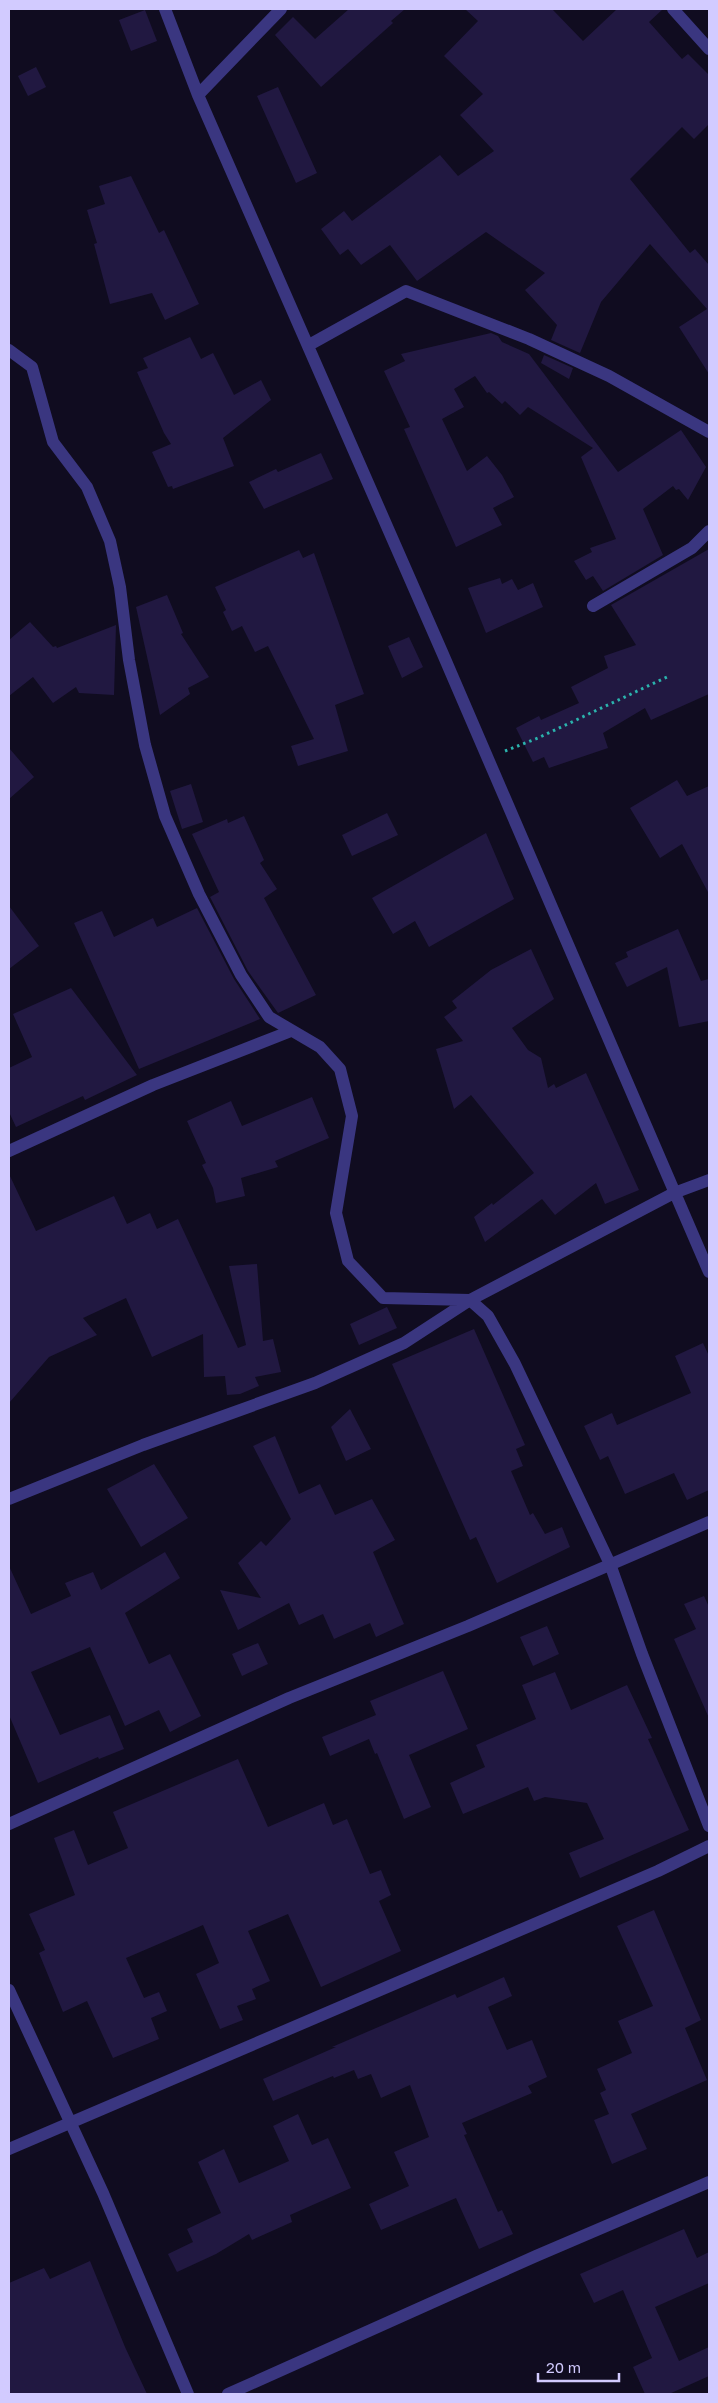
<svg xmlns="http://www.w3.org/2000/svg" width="718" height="2403" font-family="'Golos Text',sans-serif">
	<rect width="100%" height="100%" fill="#100c20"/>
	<path fill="#211841" d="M 349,9 L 405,9 L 391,21 L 393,23 L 321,87 L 275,35 L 293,17 L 315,39 Z
		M 465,9 L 552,9 L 583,41 L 617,9 L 663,9 L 649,22 L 682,59 L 688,54 L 709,75 L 709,124 L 694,139 L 682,127 L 630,179 L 690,253 L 695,249 L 709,265 L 709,374 L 679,327 L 707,309 L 650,244 L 601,302 L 580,353 L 551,340 L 557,325 L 525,290 L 545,273 L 486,232 L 417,281 L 390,245 L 361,265 L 348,249 L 340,255 L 321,229 L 344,211 L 352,221 L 440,155 L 458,176 L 494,151 L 460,115 L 483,94 L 444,56 L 478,21 Z
		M 145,10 L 157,41 L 131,51 L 119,20 Z
		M 36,67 L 46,87 L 28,96 L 18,76 Z
		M 278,87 L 317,173 L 296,183 L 257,96 Z
		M 131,176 L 159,233 L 164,230 L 199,304 L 165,320 L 152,293 L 110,304 L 94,244 L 97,243 L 87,210 L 105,204 L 99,186 Z
		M 491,333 L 498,336 L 502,342 L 529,354 L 618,472 L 681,430 L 706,467 L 688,500 L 679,489 L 676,490 L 673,486 L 643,509 L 663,555 L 603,591 L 593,576 L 586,580 L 574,561 L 592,552 L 590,548 L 616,539 L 581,457 L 593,448 L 528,407 L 520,415 L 505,401 L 502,404 L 489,392 L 487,393 L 475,376 L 454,389 L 464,407 L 442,419 L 467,471 L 487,456 L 502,475 L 514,497 L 493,508 L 502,525 L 456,547 L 404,429 L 410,427 L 384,371 L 405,361 L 401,354 Z
		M 190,337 L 201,359 L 213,353 L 234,395 L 261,380 L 271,400 L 223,438 L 234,466 L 173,489 L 172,486 L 168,487 L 152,452 L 171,444 L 164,433 L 137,372 L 148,368 L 143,358 Z
		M 544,355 L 573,368 L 569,379 L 541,363 Z
		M 321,453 L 333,479 L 264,509 L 249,482 L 276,469 L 278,472 Z
		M 709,549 L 709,694 L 651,720 L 645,708 L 603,733 L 608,748 L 549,768 L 544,757 L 533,762 L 516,728 L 539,716 L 541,720 L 579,703 L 571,687 L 608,668 L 604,656 L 636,645 L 611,605 Z
		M 299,550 L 303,558 L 314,553 L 364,694 L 335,705 L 348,751 L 298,766 L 291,746 L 314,739 L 268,646 L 255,652 L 242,626 L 232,631 L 223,612 L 226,610 L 215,587 Z
		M 500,578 L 502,584 L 512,579 L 518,590 L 533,583 L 543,607 L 486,633 L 468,588 Z
		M 167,595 L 183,633 L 181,634 L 209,677 L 188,688 L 190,694 L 160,715 L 136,607 Z
		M 30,622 L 53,647 L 56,646 L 57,648 L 116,625 L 114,695 L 79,693 L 76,687 L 53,703 L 33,677 L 9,696 L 9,640 Z
		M 409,637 L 423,667 L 402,678 L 388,646 Z
		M 9,748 L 34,777 L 9,799 Z
		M 677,780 L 687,796 L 709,786 L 709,894 L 682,844 L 660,858 L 630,808 Z
		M 191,784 L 203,822 L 182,829 L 170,791 Z
		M 387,813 L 398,835 L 352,856 L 342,835 Z
		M 244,816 L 264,860 L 260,863 L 277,889 L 264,898 L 316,995 L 278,1013 L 248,971 L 210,897 L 219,892 L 192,834 L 227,819 L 228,823 Z
		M 486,833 L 514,899 L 429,947 L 415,921 L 393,934 L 372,898 Z
		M 9,906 L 39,946 L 9,969 Z
		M 197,908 L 234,979 L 260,1019 L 139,1069 L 74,923 L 102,911 L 114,937 L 153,918 L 157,927 Z
		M 678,929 L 701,981 L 709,979 L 709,1021 L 679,1027 L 667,967 L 627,987 L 615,963 L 628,957 L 626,952 Z
		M 531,949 L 554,999 L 512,1028 L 528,1050 L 541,1058 L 548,1088 L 554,1084 L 556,1088 L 586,1073 L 639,1190 L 605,1204 L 596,1183 L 555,1215 L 542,1199 L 485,1242 L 474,1217 L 492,1203 L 493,1205 L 534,1173 L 471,1095 L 454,1109 L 436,1049 L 463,1041 L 444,1017 L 457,1008 L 452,1001 L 491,970 Z
		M 71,988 L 137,1075 L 85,1100 L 83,1096 L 16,1127 L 9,1112 L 9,1068 L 32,1057 L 13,1014 Z
		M 312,1097 L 329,1138 L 275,1161 L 278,1167 L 241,1178 L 245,1196 L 216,1203 L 213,1188 L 202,1165 L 206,1163 L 187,1121 L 231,1101 L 242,1126 Z
		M 9,1174 L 36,1231 L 114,1196 L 127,1224 L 150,1213 L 157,1229 L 178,1219 L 238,1348 L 246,1345 L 229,1266 L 257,1264 L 263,1341 L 273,1339 L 281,1372 L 255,1377 L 259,1386 L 240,1394 L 227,1395 L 225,1376 L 204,1377 L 203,1334 L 152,1357 L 126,1298 L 83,1318 L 97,1335 L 49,1357 L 9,1403 Z
		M 387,1307 L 397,1328 L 359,1345 L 350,1324 Z
		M 474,1329 L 525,1445 L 516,1449 L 523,1466 L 511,1471 L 530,1515 L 533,1513 L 545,1534 L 562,1527 L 570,1547 L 497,1583 L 476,1537 L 470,1540 L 392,1364 Z
		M 703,1343 L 709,1356 L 709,1490 L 687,1500 L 674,1473 L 625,1494 L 608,1456 L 600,1460 L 584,1426 L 612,1413 L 617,1425 L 691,1393 L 675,1356 Z
		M 350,1409 L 371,1449 L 346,1461 L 331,1427 Z
		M 275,1436 L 299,1494 L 320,1484 L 335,1515 L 372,1499 L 395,1540 L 373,1552 L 404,1624 L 376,1637 L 370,1623 L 334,1639 L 323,1614 L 299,1625 L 289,1603 L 238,1630 L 220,1590 L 261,1598 L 238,1563 L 261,1541 L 266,1546 L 291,1519 L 253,1446 Z
		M 154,1464 L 188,1518 L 141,1547 L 107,1489 Z
		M 165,1552 L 180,1578 L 125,1613 L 149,1664 L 170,1654 L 201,1716 L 170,1732 L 159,1710 L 125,1726 L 90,1647 L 31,1672 L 60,1735 L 110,1715 L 124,1749 L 99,1759 L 98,1757 L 38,1783 L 9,1715 L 9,1566 L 31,1614 L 71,1596 L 65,1583 L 93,1572 L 101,1590 Z
		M 704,1596 L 709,1607 L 709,1718 L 674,1639 L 696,1629 L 684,1604 Z
		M 547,1626 L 559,1654 L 533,1666 L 520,1637 Z
		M 258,1643 L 268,1664 L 242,1676 L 232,1654 Z
		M 443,1671 L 468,1729 L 409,1755 L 431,1807 L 404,1819 L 377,1753 L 375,1754 L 369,1739 L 330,1756 L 322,1737 L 376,1715 L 370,1701 Z
		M 555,1672 L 571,1710 L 627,1685 L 652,1738 L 648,1739 L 689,1830 L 580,1878 L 569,1853 L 604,1839 L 587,1803 L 545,1797 L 534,1801 L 528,1787 L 463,1814 L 450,1783 L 485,1767 L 476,1745 L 536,1719 L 522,1685 Z
		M 238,1759 L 268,1827 L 324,1803 L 333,1825 L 347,1819 L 370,1874 L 381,1870 L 391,1895 L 379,1901 L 401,1951 L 321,1987 L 288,1914 L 248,1931 L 270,1981 L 252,1989 L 256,1999 L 237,2006 L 243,2020 L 220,2029 L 196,1974 L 219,1963 L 203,1925 L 126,1958 L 144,1998 L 159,1992 L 167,2011 L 151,2018 L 159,2039 L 113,2058 L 87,2001 L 63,2012 L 39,1953 L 45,1950 L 29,1914 L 75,1895 L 54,1838 L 74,1830 L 88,1865 L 128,1848 L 113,1812 Z
		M 654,1910 L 701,2020 L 685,2028 L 707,2080 L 631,2114 L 647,2149 L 612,2164 L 594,2120 L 609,2114 L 600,2093 L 606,2090 L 597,2069 L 632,2053 L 618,2021 L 653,2006 L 617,1926 Z
		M 504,1977 L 512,1996 L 488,2007 L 507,2050 L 532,2040 L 547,2077 L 528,2086 L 532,2093 L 462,2123 L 467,2134 L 464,2135 L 498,2212 L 502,2210 L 513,2234 L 479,2249 L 456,2198 L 381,2230 L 369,2204 L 409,2186 L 394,2152 L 429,2137 L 410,2085 L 381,2098 L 371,2074 L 358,2079 L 354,2070 L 334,2078 L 333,2076 L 273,2101 L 263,2079 L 336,2047 L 332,2047 L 455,1994 L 457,1998 Z
		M 298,2114 L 312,2145 L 328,2138 L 351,2188 L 290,2215 L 292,2222 L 252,2240 L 249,2234 L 216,2254 L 177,2272 L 168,2254 L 193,2242 L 187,2229 L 221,2213 L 198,2162 L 224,2149 L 239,2183 L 289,2161 L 273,2126 Z
		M 684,2229 L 697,2258 L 709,2252 L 709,2283 L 655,2307 L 679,2361 L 709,2347 L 709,2376 L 669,2394 L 645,2394 L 633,2367 L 652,2358 L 623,2290 L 594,2303 L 580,2274 Z
		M 90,2261 L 125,2347 L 147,2394 L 9,2394 L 9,2283 L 44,2268 L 50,2279 Z"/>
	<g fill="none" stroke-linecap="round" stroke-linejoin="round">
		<path stroke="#2bb3ad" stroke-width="3" stroke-dasharray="2.5 4" stroke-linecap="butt" d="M 505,751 L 538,738 L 667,677"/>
		<path stroke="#3a3680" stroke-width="12" d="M 165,9 L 198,95 L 442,652 L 709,1272
			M 673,9 L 709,49
			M 198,95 L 281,9
			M 309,345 L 406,291 L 529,339 L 609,376 L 709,432
			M 9,350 L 32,367 L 53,442 L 87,487 L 110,541 L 120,587 L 129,660 L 145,745 L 165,816 L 199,894 L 241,975 L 269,1017 L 320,1047 L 340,1069 L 352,1116 L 336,1213 L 348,1261 L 383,1298 L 470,1300 L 488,1316 L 515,1364 L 610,1564 L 642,1654 L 709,1826
			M 593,606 L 692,548 L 709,531
			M 9,1151 L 153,1085 L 291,1031
			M 9,1499 L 143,1445 L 315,1383 L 404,1343 L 470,1300 L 674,1193 L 709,1180
			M 9,1824 L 289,1698 L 468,1626 L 709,1522
			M 9,1990 L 103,2193 L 188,2394
			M 9,2149 L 658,1871 L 709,1846
			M 228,2394 L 536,2256 L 709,2182"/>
	</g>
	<rect width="718" height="2403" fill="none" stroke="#d2cbff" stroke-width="20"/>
	<path d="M538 2373v8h81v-8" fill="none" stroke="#d2cbff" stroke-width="2.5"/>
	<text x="546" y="2373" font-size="15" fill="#d2cbff" stroke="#100c20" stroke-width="4" paint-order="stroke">20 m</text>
</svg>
